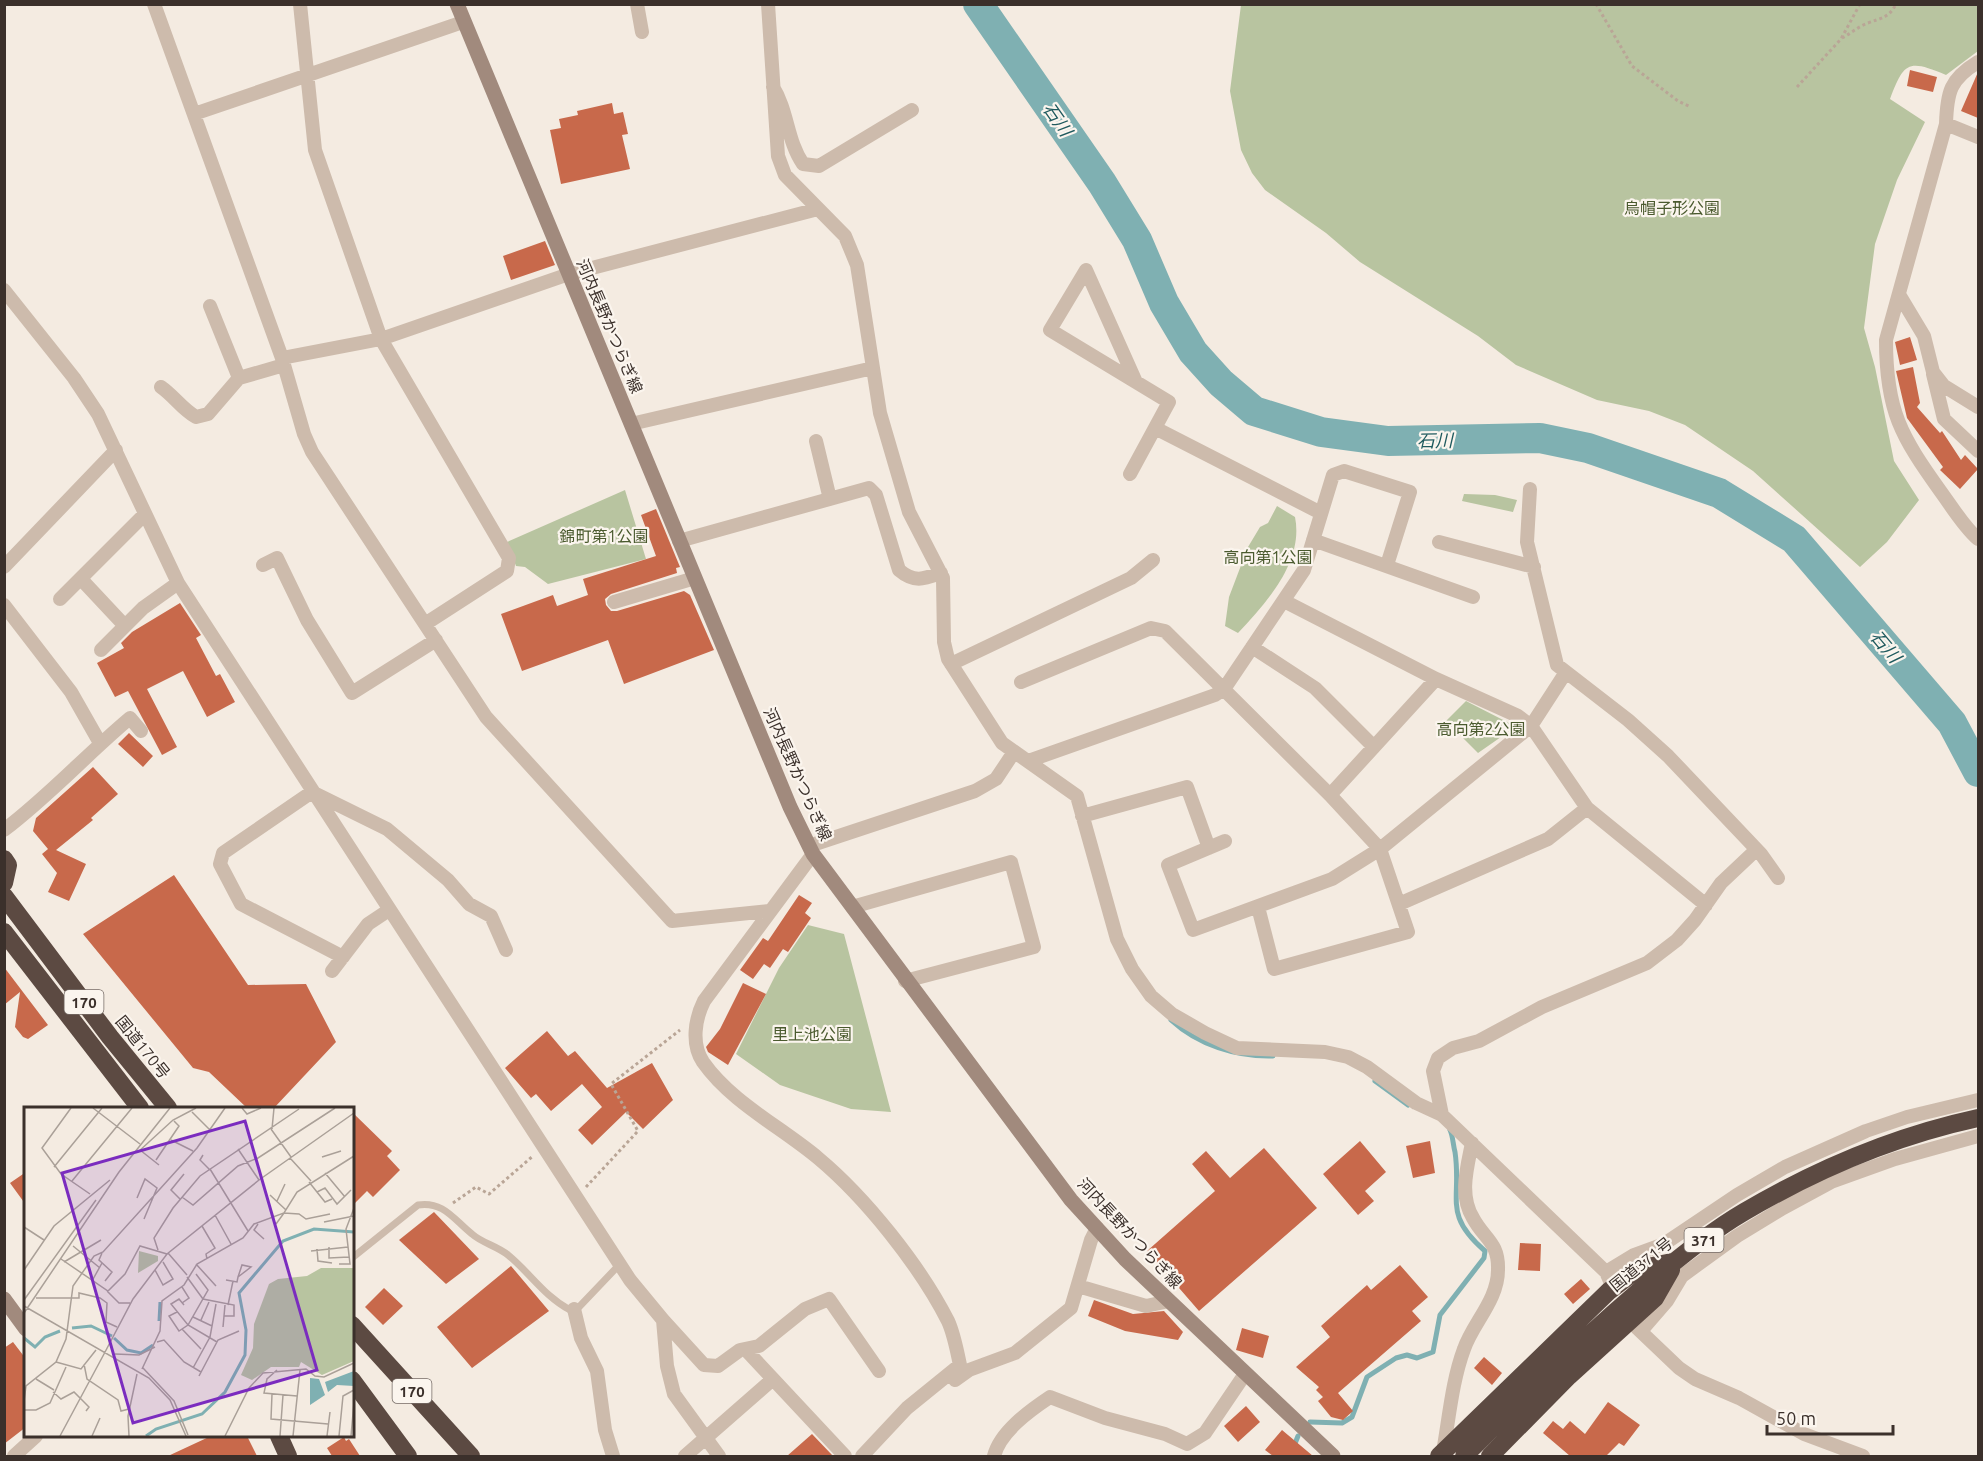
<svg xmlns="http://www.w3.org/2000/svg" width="1983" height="1461" font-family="Ubuntu,'Noto Sans JP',sans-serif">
	<rect width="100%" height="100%" fill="#f4ebe1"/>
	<path fill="#b8c4a0" d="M 1241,5 L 1978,5 L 1978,51 L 1946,75 C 1908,59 1904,62 1890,99 L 1925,122 L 1897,180 L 1875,244 L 1864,328 L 1875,367 L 1894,461 L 1919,500 L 1887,542 L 1860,567 L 1753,471 L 1685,425 L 1649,411 L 1597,400 L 1516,365 L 1478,336 L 1360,262 L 1326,233 L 1265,190 L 1252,173 L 1241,150 L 1230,91 Z
		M 625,490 L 646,559 L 548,584 L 525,567 L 516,566 L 507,542 Z
		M 1464,494 L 1495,495 L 1517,500 L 1513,512 L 1462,501 Z
		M 1277,506 L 1295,517 C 1304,562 1266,603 1238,633 L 1225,626 L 1229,597 L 1248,547 L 1260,527 L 1268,523 Z
		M 1466,701 L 1509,723 L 1511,730 L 1478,753 L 1446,721 Z
		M 808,925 L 844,934 L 891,1112 L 851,1109 L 780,1085 L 736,1054 L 779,968 Z"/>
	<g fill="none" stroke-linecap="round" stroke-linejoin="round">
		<path stroke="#7fb0b2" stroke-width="5" d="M 1171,1020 C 1198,1045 1236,1057 1273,1056
			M 1375,1081 L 1408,1105
			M 1310,1422 L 1342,1423 L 1352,1417 L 1367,1377 L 1396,1358 L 1407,1355 L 1417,1358 L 1433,1352 L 1440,1315 L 1484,1258 L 1485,1251 C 1442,1214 1462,1199 1455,1152 C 1453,1145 1453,1136 1450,1130
			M 1290,1456 L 1298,1436"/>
		<path stroke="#7fb0b2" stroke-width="30" d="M 978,4 L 1102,183 L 1137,240 L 1164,303 L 1193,352 L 1221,383 L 1254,411 L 1321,432 L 1388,441 L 1540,438 L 1588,448 L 1719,493 L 1794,539 L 1952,723 L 1978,772"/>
	</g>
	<path fill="#c8694b" d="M 1910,70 L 1937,77 L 1933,92 L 1907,86 Z
		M 1978,72 L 1978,118 L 1961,111 Z
		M 612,103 L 614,114 L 623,112 L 628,134 L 622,135 L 630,169 L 561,184 L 550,130 L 561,128 L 559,119 L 578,115 L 577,111 Z
		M 545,241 L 555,265 L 511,280 L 503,256 Z
		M 1910,337 L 1917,360 L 1900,365 L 1895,342 Z
		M 1913,367 L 1920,403 L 1917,407 L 1940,433 L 1942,431 L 1961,460 L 1965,455 L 1978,469 L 1960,489 L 1940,470 L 1943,467 L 1907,418 L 1896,371 Z
		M 656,509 L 680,567 L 676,568 L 677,573 L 611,594 L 605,599 L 606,605 L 611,611 L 617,611 L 684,591 L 690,595 L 714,650 L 624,684 L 608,640 L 522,671 L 501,614 L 553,595 L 557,606 L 588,595 L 583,579 L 656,556 L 641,515 Z
		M 180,603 L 201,635 L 196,638 L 216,676 L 220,674 L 235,702 L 207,717 L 183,671 L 147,689 L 177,747 L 162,755 L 128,691 L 115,697 L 97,663 L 124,648 L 121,643 L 132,632 Z
		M 129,733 L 153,756 L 143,767 L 118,744 Z
		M 93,767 L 118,794 L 91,818 L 93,820 L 56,850 L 86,864 L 69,901 L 48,892 L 57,873 L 42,854 L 48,849 L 33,831 L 36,818 Z
		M 174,875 L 248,985 L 306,984 L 336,1042 L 274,1108 L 247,1108 L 209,1072 L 193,1068 L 83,934 Z
		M 799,895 L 812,903 L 805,913 L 811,918 L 788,952 L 783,949 L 770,968 L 764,964 L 753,979 L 740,970 L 763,938 L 768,941 Z
		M 4,967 L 48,1025 L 28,1039 L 23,1037 L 15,1027 L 20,992 L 4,1005 Z
		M 743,983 L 766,994 L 728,1065 L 708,1052 L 706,1047 L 720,1029 Z
		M 547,1031 L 568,1056 L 575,1051 L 607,1088 L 652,1063 L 673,1100 L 643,1129 L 626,1112 L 592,1145 L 578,1130 L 602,1107 L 582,1084 L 551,1111 L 536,1094 L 531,1098 L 505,1068 Z
		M 352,1112 L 392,1151 L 387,1156 L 400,1170 L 373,1197 L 367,1191 L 352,1206 Z
		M 1360,1141 L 1386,1172 L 1365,1191 L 1374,1201 L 1358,1215 L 1323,1174 Z
		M 1430,1141 L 1435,1173 L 1413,1178 L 1406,1146 Z
		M 1264,1148 L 1317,1208 L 1199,1311 L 1147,1251 L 1215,1191 L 1192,1164 L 1206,1151 L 1230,1178 Z
		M 26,1172 L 26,1205 L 10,1183 Z
		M 434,1212 L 479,1259 L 446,1284 L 399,1240 Z
		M 1520,1243 L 1541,1244 L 1540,1271 L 1518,1270 Z
		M 1400,1265 L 1428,1297 L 1412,1311 L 1421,1321 L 1338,1393 L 1353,1411 L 1343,1420 L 1331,1417 L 1318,1401 L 1323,1397 L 1316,1390 L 1319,1387 L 1296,1367 L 1330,1337 L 1321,1326 L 1367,1285 L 1371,1290 Z
		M 511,1266 L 549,1311 L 472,1368 L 437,1327 Z
		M 1581,1279 L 1590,1289 L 1573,1304 L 1564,1294 Z
		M 384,1288 L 403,1306 L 383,1325 L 365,1307 Z
		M 1094,1300 L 1133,1314 L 1164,1311 L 1183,1332 L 1178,1340 L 1125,1331 L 1088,1316 Z
		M 1242,1328 L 1269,1336 L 1263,1358 L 1236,1350 Z
		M 13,1342 L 26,1359 L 26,1427 L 4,1444 L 4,1348 Z
		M 1484,1357 L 1502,1373 L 1492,1385 L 1474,1368 Z
		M 1608,1402 L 1640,1425 L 1624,1446 L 1619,1443 L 1606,1456 L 1570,1456 L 1543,1433 L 1553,1421 L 1563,1429 L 1570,1421 L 1585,1434 Z
		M 1246,1406 L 1260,1422 L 1238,1442 L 1224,1426 Z
		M 1282,1430 L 1313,1456 L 1273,1456 L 1265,1450 Z
		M 812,1434 L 833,1456 L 787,1456 Z
		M 211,1436 L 247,1436 L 257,1456 L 168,1456 Z
		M 344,1437 L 346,1441 L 349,1439 L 360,1456 L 332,1456 L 327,1448 Z"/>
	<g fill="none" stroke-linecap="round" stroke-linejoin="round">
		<path stroke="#b9a596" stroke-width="3" stroke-dasharray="3 3" stroke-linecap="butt" d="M 1596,4 L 1632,66 L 1678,101 L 1691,107
			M 1842,38 C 1850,34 1859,26 1868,23 C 1881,18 1889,18 1896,4
			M 1797,87 L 1841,39 L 1860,4
			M 586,1187 L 638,1131 L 611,1084 L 680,1030
			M 453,1203 L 476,1187 L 489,1194 L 533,1156"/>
		<path stroke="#cdbbac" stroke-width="7" d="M 352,1258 L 418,1205 C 444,1201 454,1220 472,1234 C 482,1243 497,1246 508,1255 C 530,1273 544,1296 570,1310 L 579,1307 L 620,1264"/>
		<path stroke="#cdbbac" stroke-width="14" d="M 154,4 L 282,358 L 304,434 L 312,452 L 486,717 L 672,921 L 769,911
			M 300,4 L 315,150 L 381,339 L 509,558 L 507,571 L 425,624
			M 637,4 L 642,32
			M 768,4 L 778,156 L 785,175 L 845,236 L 857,265 L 880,413 L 909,512 L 943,578 L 944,642 L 948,659 L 1002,743 L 1077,796 L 1117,939 L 1132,969 L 1151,996 L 1172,1014 L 1205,1033 L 1237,1048 L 1325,1052 L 1348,1057 L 1367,1067 L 1416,1103 L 1442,1115 L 1606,1272 L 1610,1281
			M 1978,62 C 1950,79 1947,92 1946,124 L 1886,340 C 1886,411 1901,436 1941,492 C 1952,507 1964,527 1978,539
			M 773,87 C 788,111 787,141 803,164 L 819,166 L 912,110
			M 194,114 L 463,22
			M 1946,124 L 1978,137
			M 4,290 L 74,378 L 98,414 L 178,583 L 630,1280 L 663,1320 L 667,1366 L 674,1394 L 719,1456
			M 1900,296 L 1924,336 L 1933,372 L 1944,386 L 1978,407
			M 210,306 L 239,378
			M 282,358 L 381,339 L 569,274 L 818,209
			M 1933,374 L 1944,419 L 1978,451
			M 161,387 C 174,396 182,409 196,417 L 208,414 L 239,378 L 284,365
			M 631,424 L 873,368
			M 1155,428 L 1321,513
			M 816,441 L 830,499
			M 1130,474 L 1169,402 L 1050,330 L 1086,270 L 1136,382
			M 1530,489 L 1527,542 L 1557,665 L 1628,720 L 1668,756 L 1761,854 L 1778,878
			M 1313,540 L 1473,597
			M 679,541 L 869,488 L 876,495 L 899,570 C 914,583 924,579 941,573
			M 1439,542 L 1534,567
			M 263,565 L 277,558 L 307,620 L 352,693 L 436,640
			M 4,567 L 116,450
			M 81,579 L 125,626
			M 60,599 L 144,515
			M 1284,601 L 1436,679 L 1518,716 L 1531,726 L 1587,808 L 1706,905
			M 614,602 L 695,578
			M 4,605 L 71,692 L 100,743
			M 1252,647 L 1315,688 L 1374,747
			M 101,650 L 143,608 L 178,583
			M 951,664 L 1131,578 L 1153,560
			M 1021,682 L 1151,628 L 1165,631 L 1330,795 L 1380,849 L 1408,932 L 1274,969 L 1258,907
			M 1028,761 L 1215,695 L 1224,689 L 1304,570 L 1333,475 L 1344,471 L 1410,492 L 1387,565
			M 1330,795 L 1436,679
			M 1082,816 L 1187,787 L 1209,848
			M 4,830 C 49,796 87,754 130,718 L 141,731
			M 1225,841 L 1168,865 L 1193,930 L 1332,879 L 1380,849 L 1531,726 L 1566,672
			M 809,846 L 975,791 L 996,779 L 1014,752
			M 813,854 L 704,1001 C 695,1019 691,1044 703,1062 C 731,1102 781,1127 818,1158 C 866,1198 920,1266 948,1321 C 954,1334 957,1351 960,1365 L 907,1408 L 862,1456
			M 1399,904 L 1548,839 L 1587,808
			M 852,907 L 1011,862 L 1034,947 L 905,981
			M 343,957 L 241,904 L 220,864 L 223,853 L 312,792 L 387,829 L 448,880 L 469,904 L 491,916 L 506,950
			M 332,971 L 368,924 L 389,910
			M 1442,1115 L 1433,1071 L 1438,1058 L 1453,1048 L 1479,1041 L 1542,1007 L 1647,963 L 1677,940 L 1695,920 L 1721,883 L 1756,850
			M 1606,1272 L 1634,1255 L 1664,1244 L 1737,1195 L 1785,1167 L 1866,1131 L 1907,1117 L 1978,1100
			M 1078,1286 L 1146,1306 L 1169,1301
			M 574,1309 L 581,1338 L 597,1371 L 605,1430 L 613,1456
			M 663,1320 L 704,1365 L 718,1366 L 740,1350 L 759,1346 L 805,1309 L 829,1299 L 879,1371
			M 1637,1328 L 1679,1368 L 1695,1379 L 1739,1398 L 1804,1434 L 1863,1456
			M 1641,1331 L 1667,1301 L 1682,1276 L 1737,1236 L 1783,1208 L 1831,1182 L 1895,1159 L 1978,1136
			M 746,1350 L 845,1456
			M 955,1380 L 969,1370 L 1015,1353 L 1071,1308 L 1091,1240 L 1097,1228
			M 1443,1452 C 1449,1419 1452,1381 1464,1349 C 1473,1323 1498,1300 1498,1270 C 1499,1242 1484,1239 1473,1218 C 1459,1195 1467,1168 1472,1143
			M 14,1456 L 36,1436
			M 685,1456 L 773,1379
			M 994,1456 C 1000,1432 1029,1411 1050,1397 L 1105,1418 L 1165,1434 L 1187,1444 L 1205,1433 L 1245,1374"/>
		<path stroke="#a18a7d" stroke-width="15" d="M 457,4 L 790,807 L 813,854 L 1071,1200 L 1125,1259 L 1333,1456
			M 4,1299 L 26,1329"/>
		<path stroke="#5c4a42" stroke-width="18" d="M 4,859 L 8,865 L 4,883
			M 4,896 L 110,1037 L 168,1108
			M 4,932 L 140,1108
			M 352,1325 L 471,1456
			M 352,1380 L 408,1456
			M 279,1436 L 288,1456
			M 1439,1456 L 1609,1291 L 1638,1269 L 1672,1262
			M 1464,1456 C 1528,1393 1593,1328 1663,1271 C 1689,1250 1715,1229 1744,1212 C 1817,1169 1895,1136 1978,1118
			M 1490,1456 L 1569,1376 L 1655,1298 L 1671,1270"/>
	</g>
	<g text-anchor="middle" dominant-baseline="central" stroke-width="4.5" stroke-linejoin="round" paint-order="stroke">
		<g fill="#fbf5ee" stroke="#756b66" stroke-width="1.5">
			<rect x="64.5" y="990" width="39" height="24" rx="4.5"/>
			<rect x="1684.5" y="1228" width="39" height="24" rx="4.5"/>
			<rect x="392.5" y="1379" width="39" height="24" rx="4.5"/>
		</g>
		<g font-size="15" font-weight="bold" fill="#3b302b">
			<text x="84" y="1002">170</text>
			<text x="1704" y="1240">371</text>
			<text x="412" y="1391">170</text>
		</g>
		<g font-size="16" fill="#4a5a2e" stroke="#fbf5ee">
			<text x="1672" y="208">烏帽子形公園</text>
			<text x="604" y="536">錦町第1公園</text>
			<text x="1268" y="557">高向第1公園</text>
			<text x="1481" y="729">高向第2公園</text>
			<text x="812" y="1034">里上池公園</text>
		</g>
		<g font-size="16" fill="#3b302b" stroke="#fbf5ee">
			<text transform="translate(610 326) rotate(67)">河内長野かつらぎ線</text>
			<text transform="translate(798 774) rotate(66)">河内長野かつらぎ線</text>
			<text transform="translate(143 1047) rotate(51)">国道170号</text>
			<text transform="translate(1130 1233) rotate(47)">河内長野かつらぎ線</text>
			<text transform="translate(1641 1264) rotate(-39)">国道371号</text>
		</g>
		<g font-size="18" font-style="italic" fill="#1f5a5e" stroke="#fbf5ee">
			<text transform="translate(1058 119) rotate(55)">石川</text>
			<text transform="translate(1435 440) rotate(-1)">石川</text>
			<text transform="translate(1886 646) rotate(50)">石川</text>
		</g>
	</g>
	<g transform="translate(24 1107)">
		<rect width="330" height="330" fill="#f4ebe1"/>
		<path d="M 115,144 L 134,149 L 134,154 L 114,166 ZM 297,161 L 330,161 L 330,254 L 298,268 L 277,255 L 275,260 L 247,260 L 228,273 L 217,268 L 229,241 L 230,217 L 245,177 L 254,172 L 283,169 Z" fill="#b8c4a0"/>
		<path d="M 330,264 L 330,279 L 313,278 L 304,285 L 301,275 ZM 286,271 L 295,272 L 301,288 L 286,298 Z" fill="#7fb0b2"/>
		<path fill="none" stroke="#7fb0b2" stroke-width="3" d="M 135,214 L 136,195M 48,221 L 67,219 L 88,229M 0,231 L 11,240 L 21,230 L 36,224M 90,231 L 103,243 L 117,246 L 129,238M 122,329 L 132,322 L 178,307 L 201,285 L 221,248 L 222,223 L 215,186 L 259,134 L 290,122 L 330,125"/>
		<path fill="none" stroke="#aaa098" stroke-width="1.5" d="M 47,1 L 18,41 L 37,67 L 66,87M 69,1 L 116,37M 218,1 L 223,7 L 237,1M 168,5 L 186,23M 247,22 L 267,50M 248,22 L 250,1M 147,33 L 169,44M 214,42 L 235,73M 116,43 L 135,58M 114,45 L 149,13 L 172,1M 179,48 L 176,53 L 186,63M 298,50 L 317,44M 266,51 L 287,74M 132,53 L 155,19 L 150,14M 30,60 L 78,1M 186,62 L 224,124M 301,66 L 321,90M 48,74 L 108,1M 285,75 L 301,95 L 308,92M 293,85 L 301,81 L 313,97 L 327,83M 246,88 L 262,103M 158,90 L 169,98 L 214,59 L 234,51 L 311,1M 113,91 L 121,72 L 133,81 L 120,112M 156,92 L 147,83 L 160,67M 253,94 L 261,77M 191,108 L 207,137M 300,115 L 330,109M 234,117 L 230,123 L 240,132M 252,117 L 260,106 L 275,107 L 282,112 L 306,107M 178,119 L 191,141 L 182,147 L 183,152M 0,120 L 20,133M 49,139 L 76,161M 305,140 L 305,151 L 325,150M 293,142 L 294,154 L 308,156M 134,143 L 130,131 L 149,101 L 176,69 L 275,2M 287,144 L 324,140M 78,146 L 75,153 L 88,165 L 81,174M 144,146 L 163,168M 37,152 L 84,184 L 101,167 L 116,139 L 143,147M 40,155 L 77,133M 172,157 L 192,179M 315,157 L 326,157 L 322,122 L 330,101M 0,163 L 30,119 L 86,73M 131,163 L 139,178 L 149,172 L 139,155M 163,170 L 179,192 L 210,198 L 210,209 L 200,209M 202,173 L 213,175 L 214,170 L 218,158 L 227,160 L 214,170M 68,174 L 78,156M 158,180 L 165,191 L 158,196M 83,184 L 95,196 L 106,196M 12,191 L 55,191 L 55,186 L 76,191 L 83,196 L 82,215 L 93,220M 0,193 L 72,93M 160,198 L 155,192 L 147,197 L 164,218 L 193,235M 204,198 L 209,174M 0,199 L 125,271 L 146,293 L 162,329M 153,205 L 145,209 L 155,224 L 164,218 L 184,183 L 172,167M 0,206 L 95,65 L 146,1M 169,210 L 188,219M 177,213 L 185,195M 199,220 L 201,198M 158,222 L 177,242M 133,235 L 140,233 L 160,255 L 177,265M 80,247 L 109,192 L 143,147 L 235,73 L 330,6M 91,247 L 115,248 L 131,240M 32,255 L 57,262 L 72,243M 60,257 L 63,272 L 94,293 L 97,304 L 105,302M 119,261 L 150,294 L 164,328M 169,261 L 186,230 L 192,197M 118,262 L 136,224 L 138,194 L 160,178 L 173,157 L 219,131 L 230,117 L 260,106 L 273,85 L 330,49M 253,263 L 243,272 L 240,286 L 273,289M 175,269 L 194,233 L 215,224M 12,272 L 30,283M 29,285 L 37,292 L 50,285 L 65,300 L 62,304M 248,287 L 247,312 L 304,317M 0,294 L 2,279 L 32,255 L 42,232 L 49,179 L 70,149 L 79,145 L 173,41 L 201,1M 0,303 L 12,303 L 26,296 L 42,260M 36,329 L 80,247M 68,329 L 76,311M 105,329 L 104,309 L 113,267M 201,329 L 225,281 L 239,266 L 282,262 L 291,269 L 300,270 L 330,256M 256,329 L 259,288M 269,329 L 276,263M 303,329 L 306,305M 315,329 L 319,289 L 330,283M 327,329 L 330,295"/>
		<path fill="#7b2cbf" fill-opacity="0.15" stroke="#7b2cbf" stroke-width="3" d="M 221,14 L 293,263 L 109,316 L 38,66 Z"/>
		<rect width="330" height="330" fill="none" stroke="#3b302b" stroke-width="3"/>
	</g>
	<rect width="1983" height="1461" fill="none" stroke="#3b302b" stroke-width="12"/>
	<path d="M1767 1425v9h126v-9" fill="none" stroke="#3b302b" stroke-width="3"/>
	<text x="1776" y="1425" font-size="18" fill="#3b302b" stroke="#fbf5ee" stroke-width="4.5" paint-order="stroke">50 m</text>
</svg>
